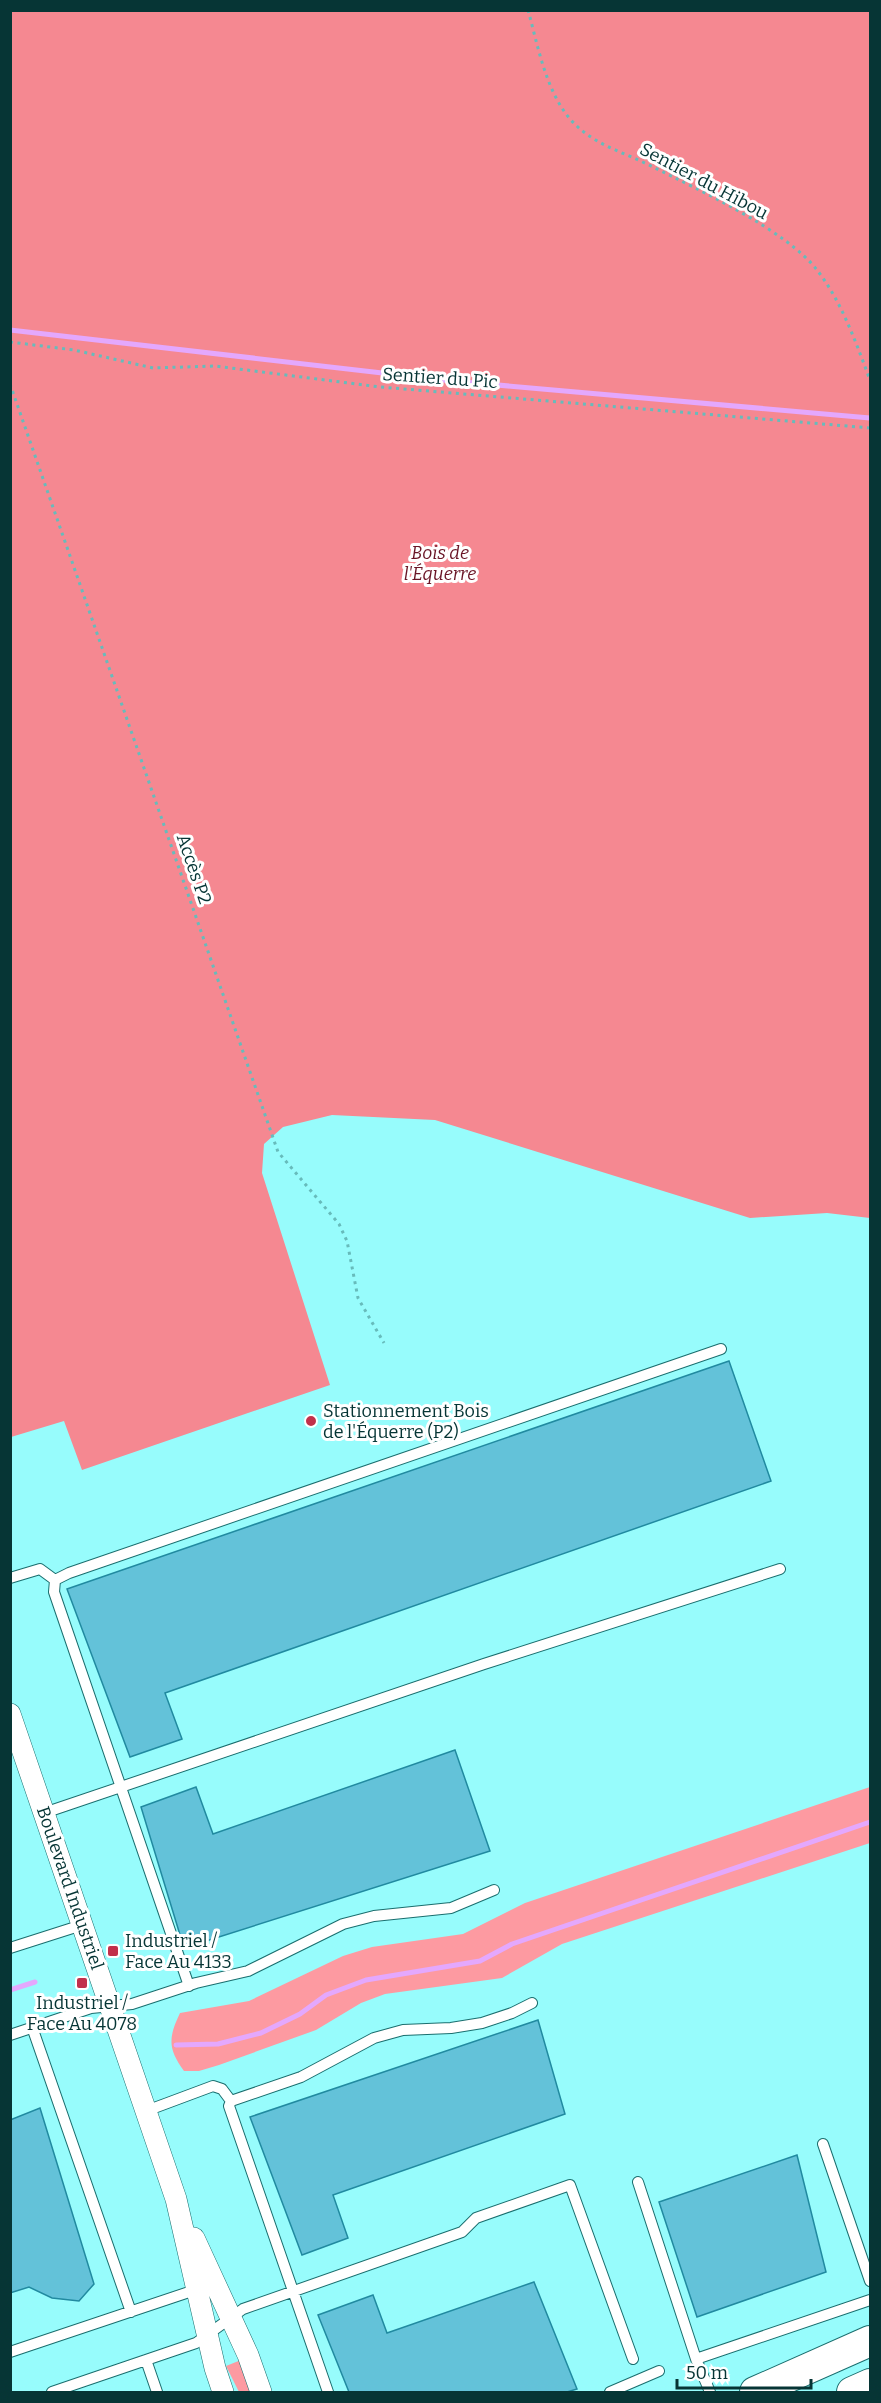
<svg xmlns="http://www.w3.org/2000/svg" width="881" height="2403" font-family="Bitter,serif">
	<rect width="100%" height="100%" fill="#97fcfc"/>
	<path fill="#fd9aa1" d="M 870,1787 L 870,1843 L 562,1944 L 502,1978 L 385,1994 L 361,2003 L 316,2030 L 219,2065 L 199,2071 L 184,2071 C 168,2049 168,2038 180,2013 L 249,2001 L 343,1956 L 372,1947 L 463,1934 L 525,1903 Z
		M 241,2360 L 251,2392 L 239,2392 L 226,2366 Z"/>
	<path fill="#f58891" d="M 11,10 L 870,11 L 870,1218 L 827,1213 L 750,1218 L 435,1120 L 332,1115 L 283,1127 L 264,1144 L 262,1173 L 330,1385 L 82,1470 L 64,1421 L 11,1437 Z"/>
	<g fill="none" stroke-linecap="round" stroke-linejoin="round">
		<path stroke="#e4a8fd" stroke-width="5" d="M 10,330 L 452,381 L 870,418
			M 10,1990 L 35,1982
			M 176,2045 L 218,2044 L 261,2033 L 300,2014 L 326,1995 L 366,1980 L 480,1961 L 512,1944 L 870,1822"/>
	</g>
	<path fill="#63c2d9" stroke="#218aa0" stroke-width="1.5" d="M 729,1361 L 771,1481 L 165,1693 L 182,1739 L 130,1757 L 67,1589 Z
		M 455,1750 L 490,1851 L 184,1948 L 141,1807 L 196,1787 L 213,1834 Z
		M 538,2020 L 565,2114 L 333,2195 L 348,2238 L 302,2255 L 250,2117 Z
		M 40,2108 L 94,2284 L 79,2301 L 52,2298 L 29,2287 L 10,2293 L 10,2120 Z
		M 797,2155 L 826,2272 L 697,2317 L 659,2202 Z
		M 534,2282 L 577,2389 L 567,2392 L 349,2392 L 318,2315 L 373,2295 L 387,2333 Z"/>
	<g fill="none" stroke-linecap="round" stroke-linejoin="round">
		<defs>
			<path id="lane" d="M 10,1578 L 40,1569 L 55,1580
				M 44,1813 L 484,1664 L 780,1569
				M 10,1948 L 82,1925
				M 189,1986 L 54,1592 L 55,1580 L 69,1573 L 721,1349
				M 32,2027 L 131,2312
				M 10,2035 L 91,2008 L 132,2004 L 196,1983 L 248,1971 L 343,1924 L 374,1916 L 451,1908 L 494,1890
				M 146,2111 L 213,2086 L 222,2089 L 231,2101
				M 823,2144 L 870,2281
				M 638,2182 L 696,2359
				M 10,2352 L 198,2289
				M 52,2392 L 146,2360
				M 157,2392 L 146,2360 L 196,2343 L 243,2309 L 462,2232 L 476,2218 L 570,2185 L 633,2359
				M 328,2392 L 229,2106 L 231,2101 L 301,2077 L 374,2038 L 403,2030 L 451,2028 L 482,2023 L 512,2013 L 532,2003
				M 610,2392 L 659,2371
				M 710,2392 L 696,2359 L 870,2300"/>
			<path id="street" d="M 10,1714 L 176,2199 L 215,2368 L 223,2392
				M 194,2238 L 248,2355 L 261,2392"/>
			<path id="secondary" d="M 755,2392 L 870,2341
				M 852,2392 L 870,2384"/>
		</defs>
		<use href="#lane" stroke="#1a6e6e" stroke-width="12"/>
		<use href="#street" stroke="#1a6e6e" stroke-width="22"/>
		<use href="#secondary" stroke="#1a6e6e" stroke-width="32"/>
		<path stroke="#67bbbb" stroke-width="3" stroke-dasharray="3 4.5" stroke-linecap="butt" d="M 528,10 C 538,46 546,92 571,120 C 593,145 624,152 653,167 C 699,190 786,230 817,270 C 842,302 856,343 870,380
			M 10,342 L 74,350 L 153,368 L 215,366 L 380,387 L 870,428
			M 10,384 L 278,1152 L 339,1224 L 347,1241 L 358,1298 L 384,1343"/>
		<use href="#lane" stroke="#fff" stroke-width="10"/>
		<use href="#street" stroke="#fff" stroke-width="21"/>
		<use href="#secondary" stroke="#fff" stroke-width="30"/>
	</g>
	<g fill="#c1304b" stroke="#fff" stroke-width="2">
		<circle cx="311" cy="1421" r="6"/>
		<rect x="107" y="1945" width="12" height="12" rx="3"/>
		<rect x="76" y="1977" width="12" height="12" rx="3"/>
	</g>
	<g text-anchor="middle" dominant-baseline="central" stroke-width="6" stroke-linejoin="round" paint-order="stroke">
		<g font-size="18" fill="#063535" stroke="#fff">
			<text transform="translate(704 181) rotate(28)">Sentier du Hibou</text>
			<text transform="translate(440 378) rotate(4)">Sentier du Pic</text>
			<text transform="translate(194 869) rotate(71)">Accès P2</text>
			<text transform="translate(70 1888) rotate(71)">Boulevard Industriel</text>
		</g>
		<g font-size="18" font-style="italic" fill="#6a1526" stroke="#fff">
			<text x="440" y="553">Bois de<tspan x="440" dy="21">l'Équerre</tspan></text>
		</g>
		<g font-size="18" fill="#063535" stroke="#fff" text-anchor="start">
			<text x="323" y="1411">Stationnement Bois<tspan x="323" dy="21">de l'Équerre (P2)</tspan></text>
			<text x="125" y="1941">Industriel /<tspan x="125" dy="21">Face Au 4133</tspan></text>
			<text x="82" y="2003" text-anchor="middle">Industriel /<tspan x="82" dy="21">Face Au 4078</tspan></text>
		</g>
	</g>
	<rect width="881" height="2403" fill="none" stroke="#063535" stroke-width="24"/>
	<path d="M677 2379v9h134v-9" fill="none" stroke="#063535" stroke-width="3"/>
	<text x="686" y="2379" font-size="18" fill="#063535" stroke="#ffffff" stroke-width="4.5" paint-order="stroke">50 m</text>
</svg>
